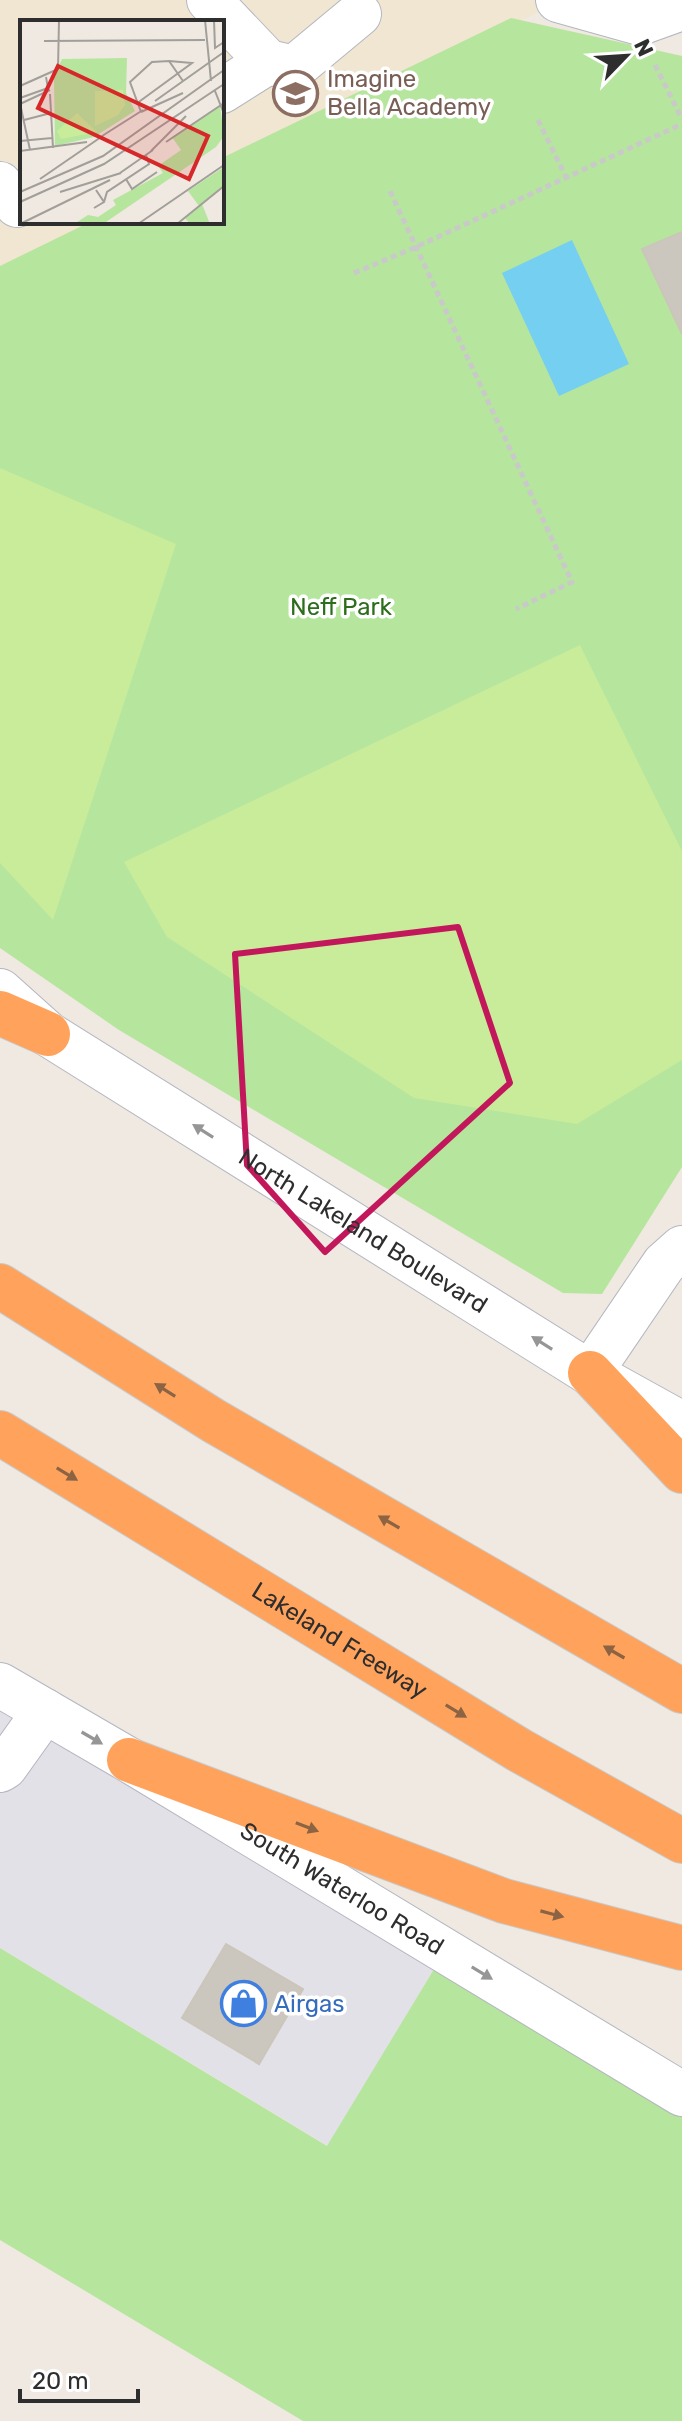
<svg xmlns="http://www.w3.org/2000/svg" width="682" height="2421" font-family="Rubik,sans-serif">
	<rect width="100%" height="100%" fill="#efe9e1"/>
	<path fill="#e3e1e8" d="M 0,1685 L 445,1951 L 328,2146 L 0,1948 Z"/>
	<path fill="#f0e6d1" d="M 0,0 L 558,0 L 560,2 L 222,163 L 222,22 L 22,22 L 22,222 L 98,222 L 0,269 Z"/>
	<path fill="#b6e59e" d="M 511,18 L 682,56 L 682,1167 L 602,1294 L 563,1293 L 119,1030 L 0,948 L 0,266 L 90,222 L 222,222 L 222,158 Z
		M 0,1948 L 327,2146 L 445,1951 L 682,2094 L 682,2421 L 303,2421 L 0,2240 Z"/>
	<path fill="#c9ec9a" d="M 0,468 L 176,544 L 53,920 L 0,863 Z
		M 580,645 L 682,851 L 682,1060 L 577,1124 L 414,1098 L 167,937 L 124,862 Z"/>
	<path fill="#75cff0" d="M 572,240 L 629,364 L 559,396 L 502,273 Z"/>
	<path fill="#cbc7bf" stroke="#cbc5ba" stroke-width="2" d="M 682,232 L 682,334 L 642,249 Z
		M 226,1944 L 303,1989 L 259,2064 L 182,2018 Z"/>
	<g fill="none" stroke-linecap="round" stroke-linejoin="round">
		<defs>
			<g id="minor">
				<path d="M 209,0 L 268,62 L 294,68 L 359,14"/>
				<path d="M 558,0 L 640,23 L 682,8"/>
				<path d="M 222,91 L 268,62"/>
				<path d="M 0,184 L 17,205"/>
				<path id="s1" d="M 0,991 L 48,1034 L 590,1373 L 682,1424"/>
				<path d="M 590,1373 L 664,1264 L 682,1248"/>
				<path id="s2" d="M 0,1685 L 129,1760 L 682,2094"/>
				<path d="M 0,1770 L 5,1767 L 45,1711"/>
			</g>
			<g id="highway">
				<path d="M 0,1013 L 48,1034"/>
				<path d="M 0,1286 L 214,1421 L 682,1691"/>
				<path d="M 590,1373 L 682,1471"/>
				<path id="s3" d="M 0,1433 L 519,1750 L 682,1841"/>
				<path d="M 129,1760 L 504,1901 L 682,1948"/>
			</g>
		</defs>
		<use href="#minor" stroke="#b4b7c1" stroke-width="46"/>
		<use href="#highway" stroke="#c9c9c9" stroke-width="46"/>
		<path stroke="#c9c9c9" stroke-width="5" stroke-dasharray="6 4" stroke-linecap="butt" d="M 655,65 L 682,119
			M 538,120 L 566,177
			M 390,191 L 572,582 L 516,609
			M 354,273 L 416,247 L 682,124"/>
		<use href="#minor" stroke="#fff" stroke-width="44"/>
		<use href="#highway" stroke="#ffa35c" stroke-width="44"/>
	</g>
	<defs><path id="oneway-solid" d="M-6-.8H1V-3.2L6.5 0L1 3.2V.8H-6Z" transform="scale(2)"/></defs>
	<g fill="#969696">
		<use href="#oneway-solid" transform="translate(203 1131) rotate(-148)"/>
		<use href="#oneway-solid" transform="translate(542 1343) rotate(-148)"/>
		<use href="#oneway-solid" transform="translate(92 1738) rotate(30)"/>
		<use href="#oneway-solid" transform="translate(482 1973) rotate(31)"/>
	</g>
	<g fill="#8c6343">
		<use href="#oneway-solid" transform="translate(165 1390) rotate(-148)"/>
		<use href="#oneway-solid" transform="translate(67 1474) rotate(31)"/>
		<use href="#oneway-solid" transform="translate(389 1522) rotate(-150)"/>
		<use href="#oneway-solid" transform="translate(614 1652) rotate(-150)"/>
		<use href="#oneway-solid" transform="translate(456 1711) rotate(31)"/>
		<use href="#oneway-solid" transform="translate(307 1827) rotate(21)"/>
		<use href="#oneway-solid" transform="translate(552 1914) rotate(15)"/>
	</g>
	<path fill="none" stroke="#c2185b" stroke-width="6" stroke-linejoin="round" d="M 458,927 L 510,1083 L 325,1252 L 247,1165 L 235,954 Z"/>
	<defs>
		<symbol id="school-ring" viewBox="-11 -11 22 22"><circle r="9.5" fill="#fff" stroke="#8d6e63" stroke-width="1.5"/><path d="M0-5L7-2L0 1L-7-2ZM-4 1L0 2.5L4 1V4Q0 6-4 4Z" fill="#8d6e63"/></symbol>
		<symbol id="shop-ring" viewBox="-11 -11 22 22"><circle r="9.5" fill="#fff" stroke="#3f7fe0" stroke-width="1.5"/><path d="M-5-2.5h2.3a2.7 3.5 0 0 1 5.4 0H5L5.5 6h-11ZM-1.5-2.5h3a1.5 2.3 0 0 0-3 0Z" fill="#3f7fe0"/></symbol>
	</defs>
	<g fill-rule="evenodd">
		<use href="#school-ring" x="270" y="68" width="51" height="51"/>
		<use href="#shop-ring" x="218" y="1978" width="51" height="51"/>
	</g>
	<g text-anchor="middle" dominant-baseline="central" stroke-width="7" stroke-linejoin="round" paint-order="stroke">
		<g font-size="24" fill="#785e54" stroke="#fff" text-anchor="start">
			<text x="327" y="79">Imagine<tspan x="327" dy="28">Bella Academy</tspan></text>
		</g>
		<g font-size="24" fill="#2c6e1b" stroke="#fff">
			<text x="341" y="607">Neff Park</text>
		</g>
		<g font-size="24" fill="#2e2e2e" stroke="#fff">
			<text stroke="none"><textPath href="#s1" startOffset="436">North Lakeland Boulevard</textPath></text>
			<text stroke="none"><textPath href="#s3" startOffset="398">Lakeland Freeway</textPath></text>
			<text stroke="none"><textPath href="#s2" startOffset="398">South Waterloo Road</textPath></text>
		</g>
		<g font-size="24" fill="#366cbe" stroke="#fff" text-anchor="start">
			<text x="274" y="2004">Airgas</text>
		</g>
	</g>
	<g transform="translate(20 20)">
		<rect width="204" height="204" fill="#efe9e1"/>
		<path d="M 107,38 L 106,73 L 115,91 L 74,117 L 35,126 L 34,57 L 42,39 ZM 200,86 L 204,116 L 196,127 L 83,204 L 54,204 L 68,195 L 78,197 L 96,185 L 93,180 L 143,153 L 138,146 L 161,130 L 152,117 ZM 204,147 L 204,166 L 182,184 L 190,204 L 170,204 L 165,198 L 179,186 L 168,171 Z" fill="#b6e59e"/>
		<path d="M 103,70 L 105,85 L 98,95 L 75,106 L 75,71 ZM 57,93 L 77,112 L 41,119 L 37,111 Z" fill="#c9ec9a"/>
		<path fill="none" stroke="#a29e99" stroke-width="2" d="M 185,0 L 191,61M 194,0 L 195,28 L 204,22M 24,21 L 185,20M 0,66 L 38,49 L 39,0M 195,71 L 204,94M 30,74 L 33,128M 0,78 L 28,68 L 26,57M 135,81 L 204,32M 0,84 L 30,70M 116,84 L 172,43 L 149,41M 1,88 L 10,130M 121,92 L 110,62 L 132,42 L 149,41 L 163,61M 121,92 L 163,73M 4,100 L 31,93M 82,116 L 123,90M 0,121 L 32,118M 146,122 L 204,83M 0,131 L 67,122M 131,131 L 166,96M 100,153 L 133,130M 20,159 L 84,115M 106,159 L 112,169 L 137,152M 0,172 L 83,136 L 204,50M 40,172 L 101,153M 0,182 L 84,144 L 204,64M 84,182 L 87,172 L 129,144 L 126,135M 74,188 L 84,182 L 76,170M 0,204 L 90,160M 118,204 L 204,145M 157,204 L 204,166"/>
		<path fill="#d62828" fill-opacity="0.15" stroke="#d62828" stroke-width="4" d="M 38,46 L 188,116 L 169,159 L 18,88 Z"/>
		<rect width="204" height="204" fill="none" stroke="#2e2e2e" stroke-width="4"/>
	</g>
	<g transform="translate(626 56) rotate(65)" stroke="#ffffff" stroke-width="6" paint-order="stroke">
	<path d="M0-6L14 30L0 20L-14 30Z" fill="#2e2e2e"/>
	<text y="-12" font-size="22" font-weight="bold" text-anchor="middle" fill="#2e2e2e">N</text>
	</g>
	<path d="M20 2389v12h118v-12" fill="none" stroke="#2e2e2e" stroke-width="4"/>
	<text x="32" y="2389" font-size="24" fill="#2e2e2e" stroke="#ffffff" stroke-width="6" paint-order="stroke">20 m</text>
</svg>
